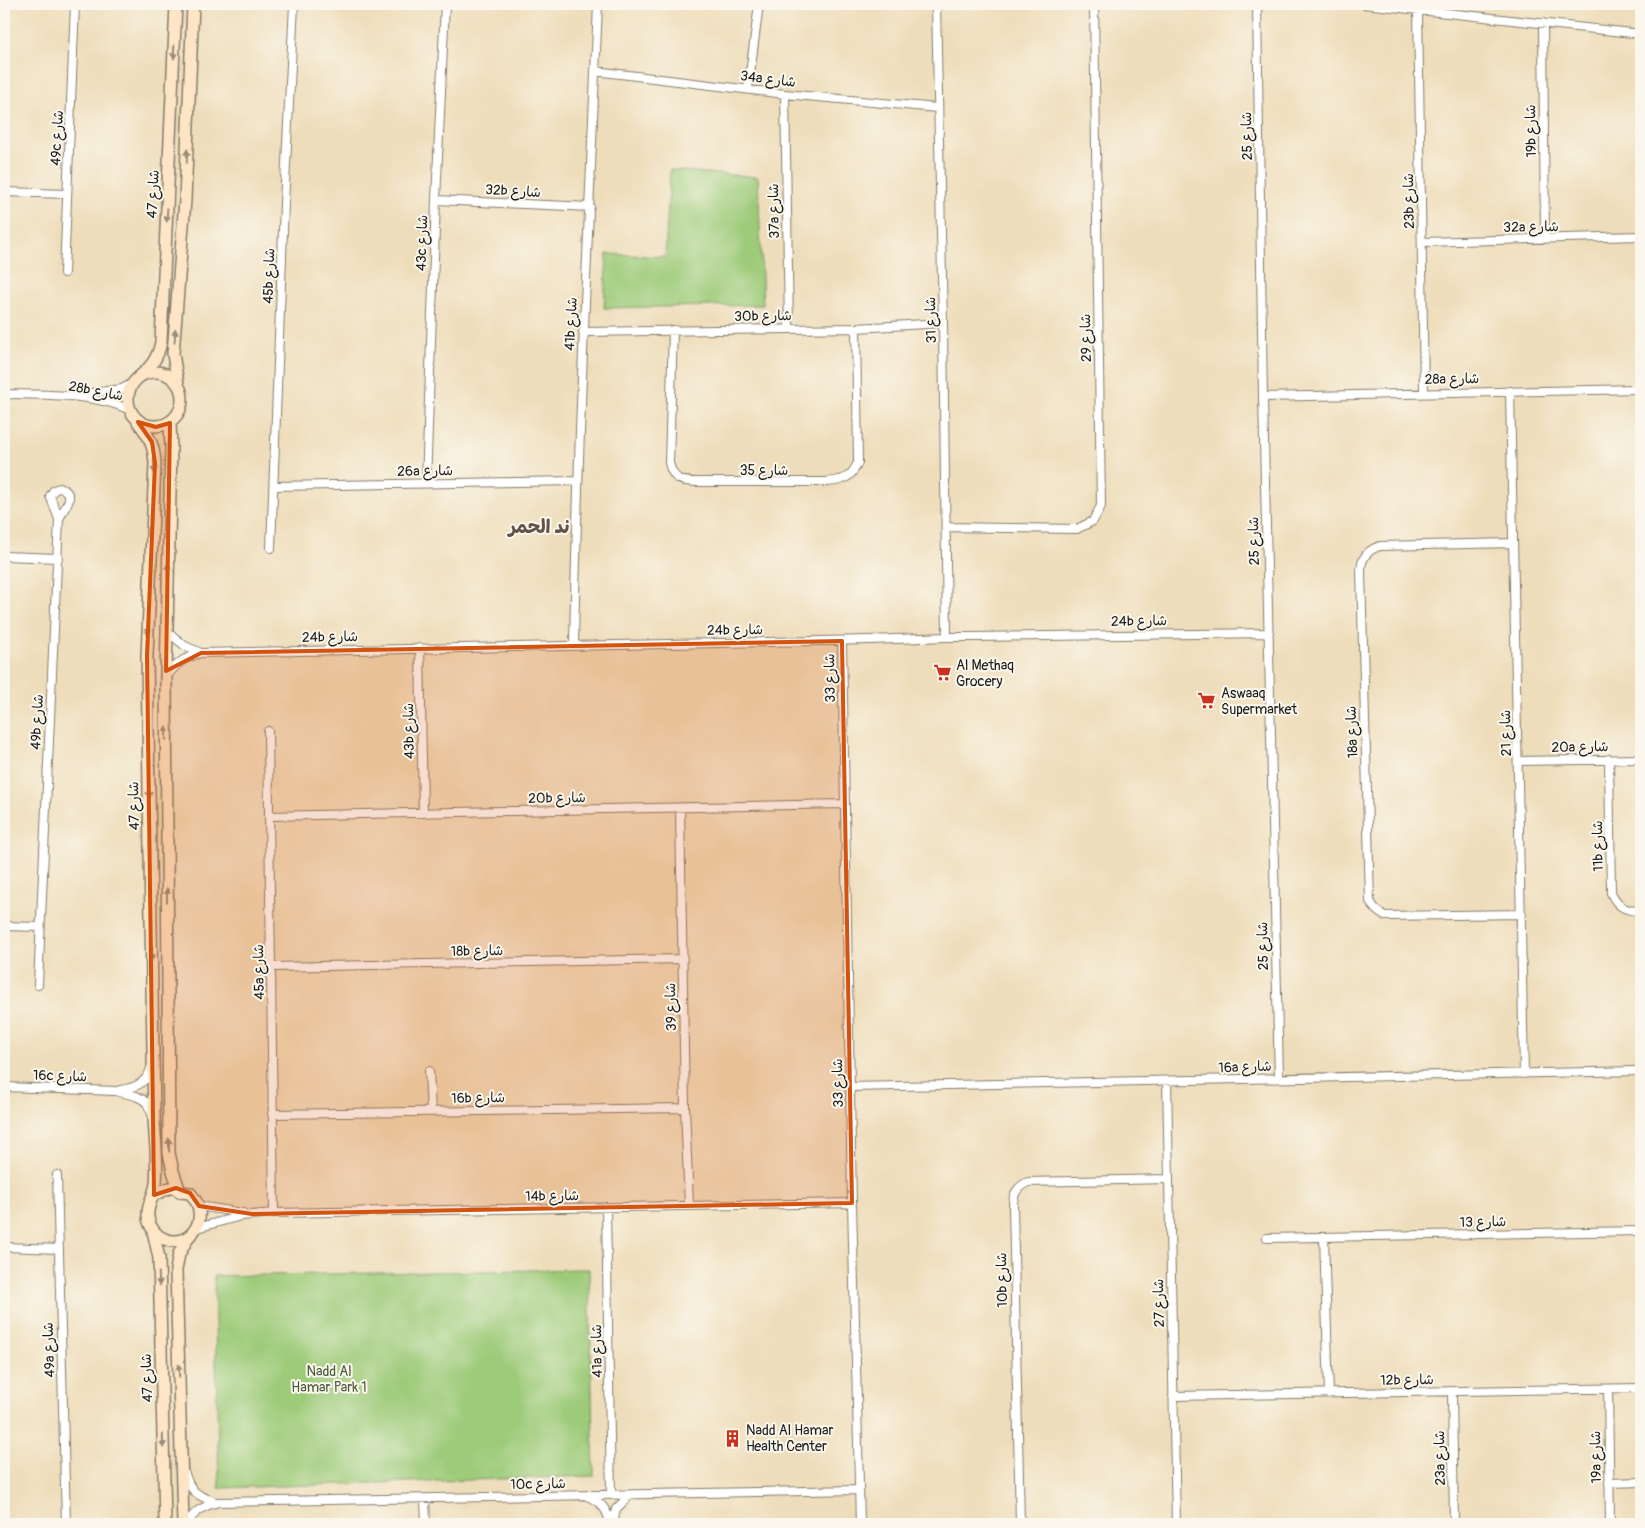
<svg xmlns="http://www.w3.org/2000/svg" width="1645" height="1528" font-family="Pangolin,'Playpen Sans Arabic',sans-serif">
	<rect width="100%" height="100%" fill="#fbf7ec"/>
	<filter id="ink" filterUnits="userSpaceOnUse"><feTurbulence type="fractalNoise" baseFrequency=".02" numOctaves="2"/><feDisplacementMap in="SourceGraphic" scale="10" xChannelSelector="R" yChannelSelector="G"/><feConvolveMatrix kernelMatrix="1 2 1 2 8 2 1 2 1" color-interpolation-filters="sRGB"/></filter>
	<filter id="wash" filterUnits="userSpaceOnUse"><feTurbulence type="fractalNoise" baseFrequency=".0096" numOctaves="4" result="noise"/><feDisplacementMap in="SourceGraphic" scale="20" xChannelSelector="R" yChannelSelector="G"/><feGaussianBlur stdDeviation="1.12" result="paint"/><feColorMatrix in="noise" values="0 0 0 0 0 0 0 0 0 0 0 0 0 0 0 0 0 1.4 0 .05"/><feComposite in="paint" operator="in"/></filter>
	<g filter="url(#wash)">
		<rect width="100%" height="100%" fill="#eeddba"/>
		<path fill="#9dcb79" stroke="#5c744a" d="M 670,170 L 758,177 L 763,305 L 604,308 L 607,254 L 665,257 Z
			M 589,1269 L 594,1476 L 219,1488 L 214,1276 Z"/>
	</g>
	<g filter="url(#ink)">
		<g fill="none" stroke-linecap="round" stroke-linejoin="round">
			<defs>
				<path id="street" d="M 936,4 L 943,323 L 947,637
					M 1257,4 L 1263,397 L 1279,1078
					M 1364,4 L 1641,34
					M 1418,10 L 1424,392
					M 1543,23 L 1545,239
					M 595,71 L 785,94 L 937,108
					M 748,89 L 759,4
					M 785,94 L 789,328
					M 4,192 L 67,194
					M 436,200 L 590,207
					M 1422,242 L 1641,236
					M 64,273 L 75,4
					M 673,330 L 669,463 C 673,480 681,482 698,482 L 826,482 C 842,481 852,478 858,462 L 856,328
					M 583,332 L 856,328 L 943,323
					M 1510,391 L 1524,1074
					M 4,394 C 43,395 94,393 130,410
					M 77,395 L 122,389 L 133,383
					M 1263,397 L 1641,389
					M 426,484 L 436,200 L 445,4
					M 274,486 L 577,481
					M 946,527 L 1077,529 L 1093,521 L 1101,506 L 1094,4
					M 1513,543 L 1380,546 C 1367,550 1361,558 1361,572 L 1370,901 C 1374,909 1378,912 1385,916 L 1522,914
					M 271,548 L 284,204 L 294,4
					M 4,556 L 58,558
					M 167,633 L 174,637 L 185,646 L 201,653
					M 842,641 L 852,1203 L 860,1524
					M 574,645 C 578,431 589,218 598,4
					M 420,648 L 423,813
					M 167,676 C 178,662 184,658 201,653 L 870,640 L 947,637 L 974,637 L 1269,633
					M 268,731 L 274,1213
					M 1609,759 L 1611,893 C 1617,907 1626,911 1641,911
					M 1519,761 L 1641,759
					M 680,808 L 685,1108 L 689,1206
					M 269,816 L 844,804
					M 4,926 L 40,927
					M 272,967 L 683,959
					M 38,985 L 59,519 L 50,496 L 54,490 C 61,486 66,489 69,496 L 69,500 L 59,519
					M 429,1071 L 431,1112
					M 1167,1081 L 1176,1524
					M 4,1087 L 116,1091 L 136,1096 L 142,1099 L 147,1103 L 152,1114
					M 850,1087 L 1641,1071
					M 120,1090 C 135,1088 147,1083 151,1068
					M 272,1114 L 685,1108
					M 57,1175 L 66,1524
					M 199,1206 L 243,1213
					M 606,1207 L 611,1495
					M 197,1228 L 241,1216 L 274,1213 L 852,1203
					M 1324,1237 L 1329,1394
					M 1267,1238 L 1641,1231
					M 4,1247 L 59,1249
					M 1608,1389 L 1610,1524
					M 1452,1392 L 1454,1524
					M 1173,1396 L 1641,1388
					M 185,1474 C 190,1492 199,1497 217,1502
					M 1609,1483 L 1641,1482
					M 587,1496 C 601,1502 607,1508 610,1524
					M 425,1499 L 426,1524
					M 187,1524 C 195,1510 204,1506 219,1502 L 858,1490
					M 613,1524 L 616,1509 L 630,1495
					M 1020,1524 L 1013,1206 C 1013,1194 1017,1187 1028,1182 L 1169,1179"/>
				<path id="secondary" d="M128 399a27 27 0 1 1 54 0a27 27 0 1 1-54 0Z
					M 139,377 C 151,367 158,358 161,342 L 176,4
					M 178,384 L 173,354 L 185,200 L 193,4
					M 138,422 C 149,435 154,446 155,463 L 147,656 L 154,1118 C 155,1139 158,1162 156,1183 C 155,1194 148,1203 148,1213 C 147,1221 152,1231 159,1236 C 185,1254 215,1220 190,1193 L 180,1192 L 176,1188 L 169,1188 L 154,1195
					M 170,423 L 171,447 L 166,677 L 169,1153 L 173,1171 L 180,1192
					M 153,1231 L 159,1258 L 165,1524
					M 183,1524 L 176,1270 L 179,1254 L 189,1236"/>
			</defs>
			<use href="#street" stroke="#857c6b" stroke-width="10"/>
			<use href="#secondary" stroke="#857c6b" stroke-width="14"/>
			<use href="#street" stroke="#fff" stroke-width="8"/>
			<use href="#secondary" stroke="#fde5c5" stroke-width="11"/>
		</g>
		<defs><path id="oneway-solid" d="M-6-.8H1V-3.2L6.5 0L1 3.2V.8H-6Z" transform="scale(1.25)"/></defs>
		<g fill="#988b79">
			<use href="#oneway-solid" transform="translate(174 52) rotate(92)"/>
			<use href="#oneway-solid" transform="translate(187 156) rotate(-88)"/>
			<use href="#oneway-solid" transform="translate(167 215) rotate(93)"/>
			<use href="#oneway-solid" transform="translate(175 336) rotate(-86)"/>
			<use href="#oneway-solid" transform="translate(154 466) rotate(90)"/>
			<use href="#oneway-solid" transform="translate(168 570) rotate(-89)"/>
			<use href="#oneway-solid" transform="translate(148 628) rotate(92)"/>
			<use href="#oneway-solid" transform="translate(166 733) rotate(-90)"/>
			<use href="#oneway-solid" transform="translate(149 791) rotate(89)"/>
			<use href="#oneway-solid" transform="translate(167 895) rotate(-90)"/>
			<use href="#oneway-solid" transform="translate(152 953) rotate(89)"/>
			<use href="#oneway-solid" transform="translate(169 1145) rotate(-91)"/>
			<use href="#oneway-solid" transform="translate(159 1279) rotate(88)"/>
			<use href="#oneway-solid" transform="translate(179 1371) rotate(-92)"/>
			<use href="#oneway-solid" transform="translate(163 1441) rotate(88)"/>
		</g>
	</g>
	<path fill="#d4530e" fill-opacity="0.2" stroke="#d4530e" stroke-width="4" stroke-linejoin="round" d="M 138,422 L 156,427 L 170,423 L 166,671 L 201,653 L 842,641 L 852,1203 L 252,1214 L 199,1206 L 190,1193 L 176,1188 L 154,1195 L 147,656 L 155,463 L 152,442 Z"/>
	<defs>
		<symbol id="supermarket-bare" viewBox="-9 -9 18 18"><path d="M-6-5.5h2.5l.6 2H6L4.5 2H-2.5L-4.4-4H-6ZM-1.5 3.2a1.3 1.3 0 1 0 .1 0ZM3 3.2a1.3 1.3 0 1 0 .1 0Z" fill="#c8321e" stroke="#fbf7ec" stroke-width="2.5" paint-order="stroke"/></symbol>
		<symbol id="building-bare" viewBox="-9 -9 18 18"><path d="M-4-6H4V6H1V3H-1V6H-4ZM-2.5-4.3h1.7v1.8h-1.7ZM.8-4.3h1.7v1.8H.8ZM-2.5-1h1.7V.8h-1.7ZM.8-1h1.7V.8H.8Z" fill="#c8321e" stroke="#fbf7ec" stroke-width="2.5" paint-order="stroke"/></symbol>
	</defs>
	<g fill-rule="evenodd">
		<use href="#supermarket-bare" x="930" y="660" width="25" height="25"/>
		<use href="#supermarket-bare" x="1194" y="688" width="25" height="25"/>
		<use href="#building-bare" x="720" y="1426" width="25" height="25"/>
	</g>
	<g text-anchor="middle" dominant-baseline="central" stroke-width="4" stroke-linejoin="round" paint-order="stroke">
		<g font-size="14" fill="#1c1c1c" stroke="#fbf7ec">
			<text transform="translate(768 79) rotate(7)">34a شارع</text>
			<text transform="translate(1531 131) rotate(-91)">19b شارع</text>
			<text transform="translate(1247 136) rotate(-91)">شارع 25</text>
			<text transform="translate(57 138) rotate(-87)">49c شارع</text>
			<text transform="translate(513 191) rotate(3)">32b شارع</text>
			<text transform="translate(153 194) rotate(-87)">شارع 47</text>
			<text transform="translate(1409 201) rotate(-91)">23b شارع</text>
			<text transform="translate(774 211) rotate(-91)">37a شارع</text>
			<text transform="translate(1531 227) rotate(-1)">32a شارع</text>
			<text transform="translate(422 243) rotate(-88)">43c شارع</text>
			<text transform="translate(269 276) rotate(-88)">45b شارع</text>
			<text transform="translate(763 316) rotate(-1)">30b شارع</text>
			<text transform="translate(931 320) rotate(-91)">شارع 31</text>
			<text transform="translate(571 324) rotate(-87)">41b شارع</text>
			<text transform="translate(1086 338) rotate(-91)">شارع 29</text>
			<text transform="translate(1452 379) rotate(-1)">28a شارع</text>
			<text transform="translate(96 391) rotate(11)">28b شارع</text>
			<text x="764" y="470">شارع 35</text>
			<text transform="translate(425 471) rotate(-1)">26a شارع</text>
			<text transform="translate(1254 541) rotate(-91)">شارع 25</text>
			<text transform="translate(1139 621) rotate(-1)">24b شارع</text>
			<text transform="translate(735 630) rotate(-1)">24b شارع</text>
			<text transform="translate(330 637) rotate(-1)">24b شارع</text>
			<text transform="translate(830 678) rotate(-91)">شارع 33</text>
			<text transform="translate(37 722) rotate(-87)">49b شارع</text>
			<text transform="translate(409 731) rotate(-91)">43b شارع</text>
			<text transform="translate(1352 732) rotate(-92)">18a شارع</text>
			<text transform="translate(1506 733) rotate(-91)">شارع 21</text>
			<text transform="translate(1580 747) rotate(-1)">20a شارع</text>
			<text transform="translate(557 798) rotate(-1)">20b شارع</text>
			<text transform="translate(134 806) rotate(-91)">شارع 47</text>
			<text transform="translate(1598 846) rotate(-91)">11b شارع</text>
			<text transform="translate(1263 946) rotate(-91)">شارع 25</text>
			<text transform="translate(477 951) rotate(-1)">18b شارع</text>
			<text transform="translate(259 972) rotate(-91)">45a شارع</text>
			<text transform="translate(671 1007) rotate(-91)">شارع 39</text>
			<text transform="translate(1245 1067) rotate(-2)">16a شارع</text>
			<text transform="translate(60 1076) rotate(2)">16c شارع</text>
			<text transform="translate(838 1083) rotate(-91)">شارع 33</text>
			<text transform="translate(478 1098) rotate(-1)">16b شارع</text>
			<text transform="translate(552 1196) rotate(-1)">14b شارع</text>
			<text transform="translate(1483 1222) rotate(-1)">شارع 13</text>
			<text transform="translate(1002 1280) rotate(-91)">10b شارع</text>
			<text transform="translate(1159 1303) rotate(-91)">شارع 27</text>
			<text transform="translate(49 1350) rotate(-92)">49a شارع</text>
			<text transform="translate(597 1351) rotate(-91)">41a شارع</text>
			<text transform="translate(147 1378) rotate(-92)">شارع 47</text>
			<text transform="translate(1407 1380) rotate(-1)">12b شارع</text>
			<text transform="translate(1596 1457) rotate(-91)">19a شارع</text>
			<text transform="translate(1440 1458) rotate(-91)">23a شارع</text>
			<text transform="translate(538 1484) rotate(-1)">10c شارع</text>
		</g>
		<g font-size="14" fill="#1c1c1c" stroke="#fbf7ec" text-anchor="start">
			<text x="956" y="665">Al Methaq<tspan x="956" dy="16">Grocery</tspan></text>
			<text x="1221" y="693">Aswaaq<tspan x="1221" dy="16">Supermarket</tspan></text>
			<text x="746" y="1430">Nadd Al Hamar<tspan x="746" dy="16">Health Center</tspan></text>
		</g>
		<g font-size="14" fill="#49593d" stroke="#fbf7ec">
			<text x="329" y="1371">Nadd Al<tspan x="329" dy="16">Hamar Park 1</tspan></text>
		</g>
		<g font-size="19" font-weight="bold" fill="#645148" stroke="#fbf7ec">
			<text x="539" y="527">ند الحمر</text>
		</g>
	</g>
	<rect width="1645" height="1528" fill="none" stroke="#fbf7ec" stroke-width="20"/>
</svg>
